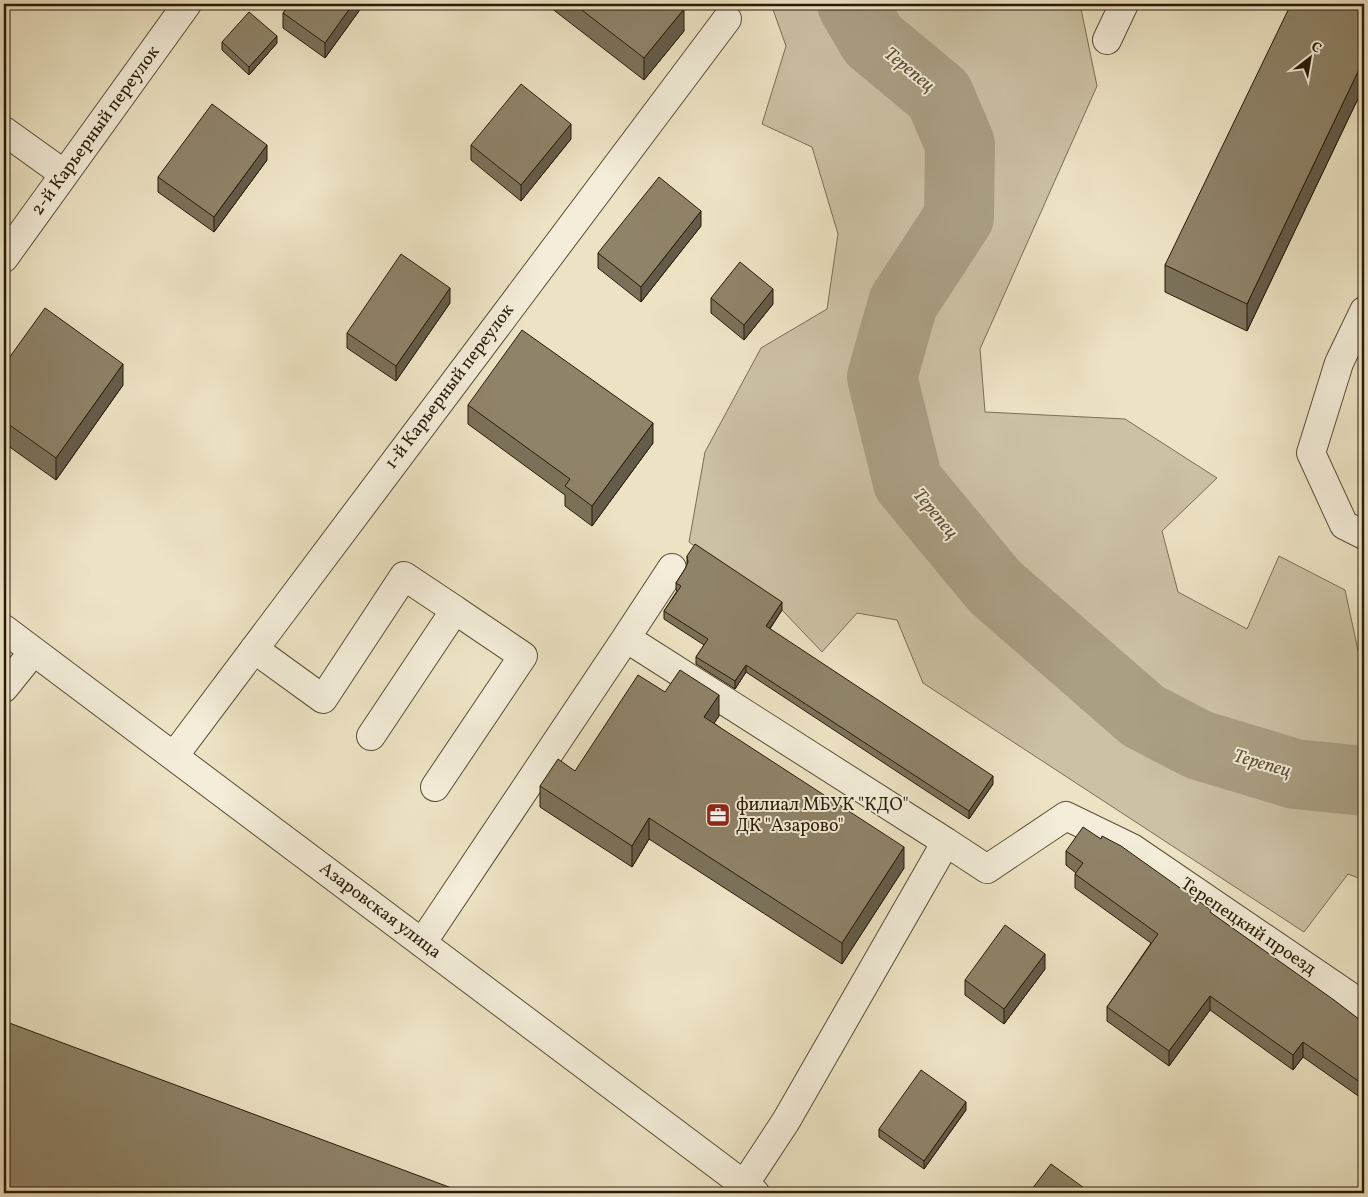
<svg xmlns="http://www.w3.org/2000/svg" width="1368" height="1197" font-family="Vollkorn,serif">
	<rect width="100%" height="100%" fill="#ede3c4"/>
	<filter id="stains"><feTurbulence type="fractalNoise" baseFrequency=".004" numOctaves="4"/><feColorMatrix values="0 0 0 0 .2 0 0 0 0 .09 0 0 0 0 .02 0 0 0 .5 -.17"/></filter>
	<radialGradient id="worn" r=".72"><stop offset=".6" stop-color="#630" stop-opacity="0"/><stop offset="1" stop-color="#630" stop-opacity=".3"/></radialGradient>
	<path fill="#ccc1a4" stroke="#7a6e55" d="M 771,4 L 1080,4 L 1097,86 L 980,349 L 985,412 L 1125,419 L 1217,478 L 1162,531 L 1178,592 L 1247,629 L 1279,556 L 1345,590 L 1359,655 L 1364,658 L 1364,880 L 1348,874 L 1304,932 L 923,683 L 897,620 L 857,613 L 822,652 L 782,610 L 689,542 L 705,452 L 761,348 L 827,309 L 838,234 L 812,147 L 762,124 L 786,46 Z"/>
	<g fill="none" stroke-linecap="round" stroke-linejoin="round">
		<path stroke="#aa9f83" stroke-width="70" d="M 852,4 L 873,40 L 939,95 L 960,144 L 959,217 L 903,303 L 882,377 L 908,482 L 995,587 L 1143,716 L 1199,745 L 1295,774 L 1364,781"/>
		<defs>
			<path id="minor" d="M 1107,40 L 1124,4
				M 4,131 L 64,174
				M 4,258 L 187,4
				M 1364,311 L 1339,363 L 1311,453 L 1344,525 L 1364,535
				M 672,568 L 626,638 L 946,842
				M 4,629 L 755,1193
				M 254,649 L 323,699 L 404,576 L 455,610 L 371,736
				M 4,688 L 33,652
				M 174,756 L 727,19
				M 435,787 L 523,656 L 455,610
				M 422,943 L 626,638
				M 744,1185 L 786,1121 L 946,842 L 987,869 L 1066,816 L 1132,848 L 1364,1006"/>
		</defs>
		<use href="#minor" stroke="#5a4d36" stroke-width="30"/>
		<use href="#minor" stroke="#f3edd9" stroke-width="28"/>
	</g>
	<path fill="#7b715a" stroke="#291b06" d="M 290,4 L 364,4 L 325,58 L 283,28 L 283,13 Z
		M 546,4 L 677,4 L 684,31 L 644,80 Z
		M 1364,4 L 1364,86 L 1247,331 L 1165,292 L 1165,265 Z
		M 222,42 L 277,43 L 249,75 L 222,50 Z
		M 571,139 L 521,201 L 471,160 L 471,145 Z
		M 267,160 L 214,232 L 158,192 L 158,177 Z
		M 701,226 L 641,302 L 598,268 L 598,253 Z
		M 711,298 L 773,304 L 744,340 L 711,313 Z
		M 450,303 L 396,381 L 347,348 L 347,333 Z
		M 4,365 L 123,385 L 56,480 L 4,443 Z
		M 468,405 L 653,443 L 592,526 L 565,506 L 565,495 L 468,424 Z
		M 687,556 L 782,610 L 770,629 L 993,784 L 969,819 L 746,672 L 735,689 L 696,664 L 696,657 L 704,645 L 664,619 L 664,611 L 677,591 L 676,590 L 676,583 L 685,569 L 687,564 Z
		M 665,692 L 719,716 L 714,723 L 904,868 L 842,964 L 649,839 L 632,867 L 540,807 L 540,786 L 575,771 Z
		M 1066,851 L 1211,913 L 1364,1023 L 1364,1100 L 1303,1057 L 1293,1070 L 1210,1010 L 1169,1066 L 1107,1021 L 1107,1007 L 1151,943 L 1075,888 L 1075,874 L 1076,873 L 1066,865 Z
		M 1045,969 L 1004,1024 L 965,995 L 965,980 Z
		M 966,1110 L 924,1169 L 879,1137 L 879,1129 Z
		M 1364,1112 L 1364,1135 L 1360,1132 L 1360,1117 Z"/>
	<path fill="#645c4a" stroke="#291b06" d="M 353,4 L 364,4 L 325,58 L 325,43 Z
		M 684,9 L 684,31 L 644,80 L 644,58 Z
		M 277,36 L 277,43 L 249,75 L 249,67 Z
		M 1364,59 L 1364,86 L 1247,331 L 1247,304 Z
		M 571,124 L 571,139 L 521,201 L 521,185 Z
		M 267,145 L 267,160 L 214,232 L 214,217 Z
		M 701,211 L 701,226 L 641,302 L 641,287 Z
		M 450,288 L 450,303 L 396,381 L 396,366 Z
		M 773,289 L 773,304 L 744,340 L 744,325 Z
		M 123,364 L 123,385 L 56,480 L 56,458 Z
		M 653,423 L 653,443 L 592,526 L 592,506 Z
		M 782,602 L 782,610 L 766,634 L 766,626 Z
		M 746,665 L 746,672 L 735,689 L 735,681 Z
		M 719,695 L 719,716 L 704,738 L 704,717 Z
		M 993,776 L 993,784 L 969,819 L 969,811 Z
		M 649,818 L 649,839 L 632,867 L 632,846 Z
		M 904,847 L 904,868 L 842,964 L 842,943 Z
		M 1045,954 L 1045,969 L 1004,1024 L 1004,1009 Z
		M 1210,996 L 1210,1010 L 1169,1066 L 1169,1051 Z
		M 1303,1042 L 1303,1057 L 1293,1070 L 1293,1055 Z
		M 966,1102 L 966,1110 L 924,1169 L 924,1161 Z"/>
	<path fill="#8f8369" stroke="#291b06" d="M 290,4 L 353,4 L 325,43 L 283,13 Z
		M 574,4 L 677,4 L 684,9 L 644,58 Z
		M 1291,4 L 1364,4 L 1364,59 L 1247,304 L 1165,265 Z
		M 249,12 L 277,36 L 249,67 L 222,42 Z
		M 521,84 L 571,124 L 521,185 L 471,145 Z
		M 212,104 L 267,145 L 214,217 L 158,177 Z
		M 659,177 L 701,211 L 641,287 L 598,253 Z
		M 401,254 L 450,288 L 396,366 L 347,333 Z
		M 740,262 L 773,289 L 744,325 L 711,298 Z
		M 45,308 L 123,364 L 56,458 L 4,421 L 4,365 Z
		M 522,330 L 653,423 L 592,506 L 565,486 L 570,479 L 468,405 Z
		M 695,544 L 782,602 L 766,626 L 993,776 L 969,811 L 746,665 L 735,681 L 696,657 L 708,639 L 664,611 L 681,586 L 676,583 L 685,569 L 688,562 L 687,556 Z
		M 680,670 L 719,695 L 704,717 L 904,847 L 842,943 L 649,818 L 632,846 L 540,786 L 558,759 L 575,771 L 638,675 L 665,692 Z
		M 1083,827 L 1101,839 L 1102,836 L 1121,846 L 1211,910 L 1210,912 L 1334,1000 L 1364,1023 L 1364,1025 L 1363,1027 L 1364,1028 L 1364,1085 L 1303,1042 L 1293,1055 L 1210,996 L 1169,1051 L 1107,1007 L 1158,934 L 1075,874 L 1083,863 L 1066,851 Z
		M 1005,925 L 1045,954 L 1004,1009 L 965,980 Z
		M 4,1021 L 465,1193 L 4,1193 Z
		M 921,1070 L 966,1102 L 924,1161 L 879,1129 Z
		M 1364,1112 L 1364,1120 L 1360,1117 Z
		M 1051,1164 L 1091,1193 L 1029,1193 Z"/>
	<defs>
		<symbol id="office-square" viewBox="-11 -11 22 22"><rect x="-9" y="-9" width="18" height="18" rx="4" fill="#8f2418" stroke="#f3edd9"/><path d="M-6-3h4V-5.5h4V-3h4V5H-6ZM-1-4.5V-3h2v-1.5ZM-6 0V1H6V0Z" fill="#fff"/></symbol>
	</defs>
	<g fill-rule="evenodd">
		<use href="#office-square" x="704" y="801" width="28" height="28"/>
	</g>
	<g text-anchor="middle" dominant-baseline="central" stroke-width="4" stroke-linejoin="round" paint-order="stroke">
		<g font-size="18" fill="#291b06" stroke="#f3edd9">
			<text transform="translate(96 131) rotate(-54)">2-й Карьерный переулок</text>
			<text transform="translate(450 387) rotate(-53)">1-й Карьерный переулок</text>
			<text transform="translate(380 911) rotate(37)">Азаровская улица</text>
			<text transform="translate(1248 927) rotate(34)">Терепецкий проезд</text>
		</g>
		<g font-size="18" fill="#291b06" stroke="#f3edd9" text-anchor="start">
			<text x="736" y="805">филиал МБУК "КДО"<tspan x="736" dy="21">ДК "Азарово"</tspan></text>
		</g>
		<g font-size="19" font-style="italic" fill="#5d5038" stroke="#f3edd9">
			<text transform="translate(909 70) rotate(39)">Терепец</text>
			<text transform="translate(935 514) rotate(50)">Терепец</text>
			<text transform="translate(1262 764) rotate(16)">Терепец</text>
		</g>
	</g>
	<rect width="1368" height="1197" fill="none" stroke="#ede3c4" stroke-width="20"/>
	<rect x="5" y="5" width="1358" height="1187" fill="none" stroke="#291b06" stroke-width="2.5"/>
	<rect x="10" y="10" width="1348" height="1177" fill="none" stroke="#291b06"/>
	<g transform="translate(1310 58) rotate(31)" stroke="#f3edd9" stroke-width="4" paint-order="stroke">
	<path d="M0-4L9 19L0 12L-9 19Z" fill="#291b06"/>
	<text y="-8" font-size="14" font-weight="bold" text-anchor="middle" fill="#291b06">С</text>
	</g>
	<rect width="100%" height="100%" filter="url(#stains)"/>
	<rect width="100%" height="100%" fill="url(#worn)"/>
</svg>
